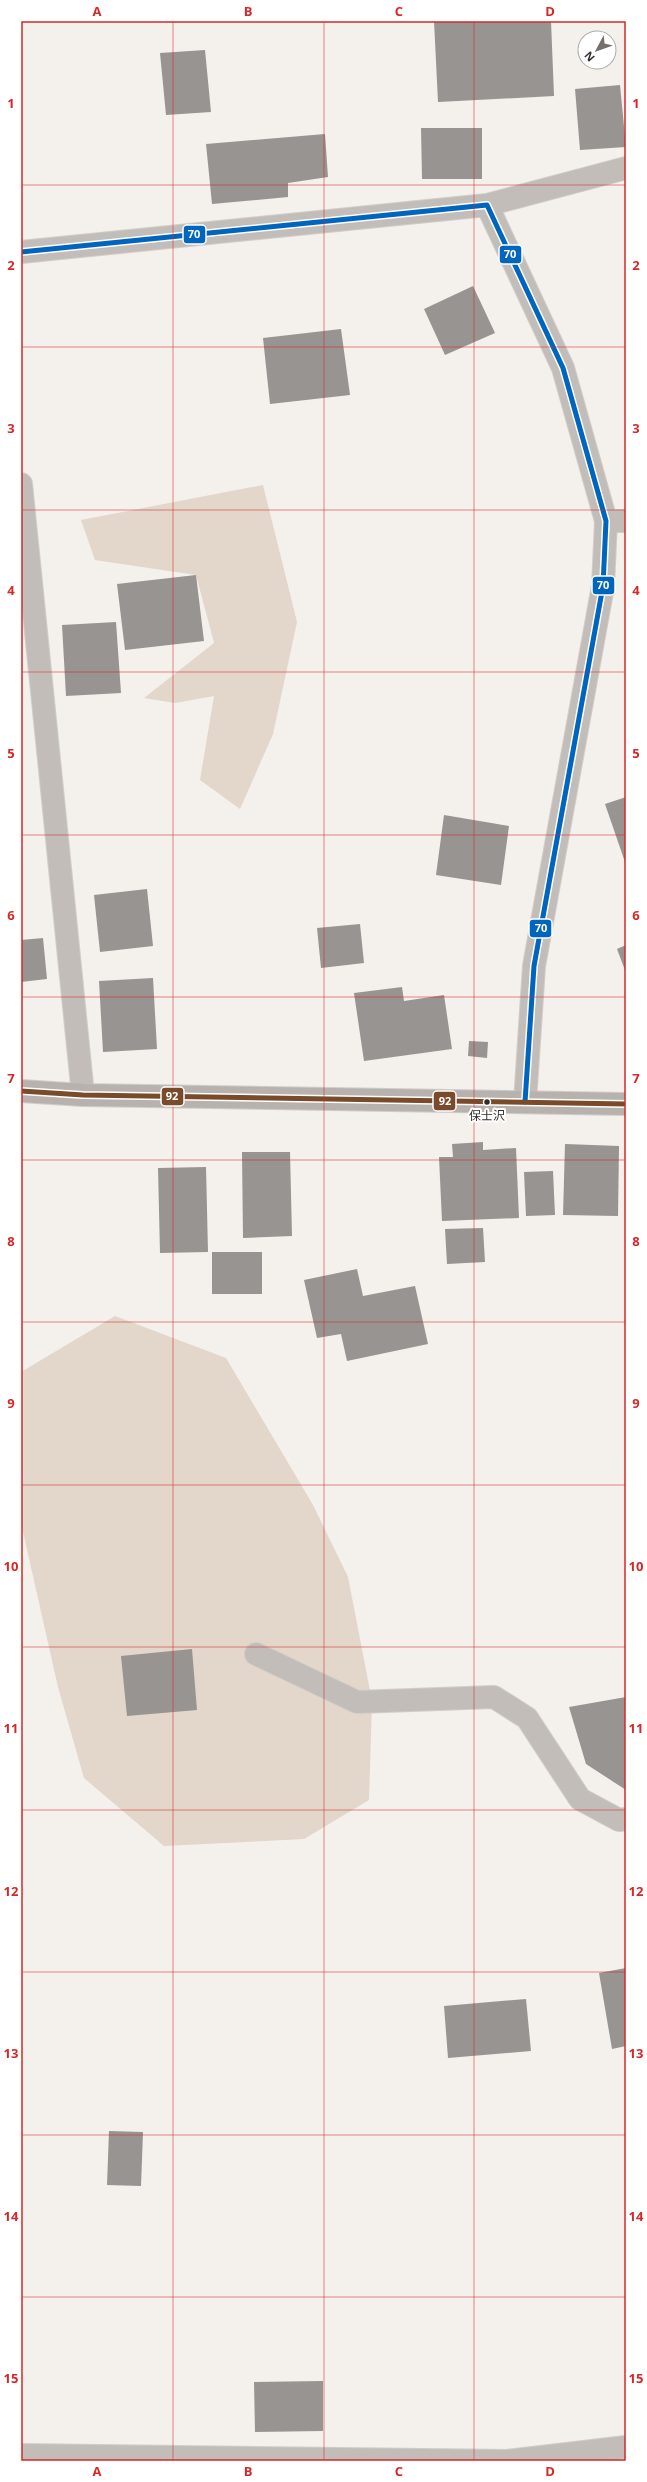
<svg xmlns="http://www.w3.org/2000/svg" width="647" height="2482" font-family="'Open Sans','Noto Sans JP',sans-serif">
	<rect width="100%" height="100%" fill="#f4f0ec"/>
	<path fill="#e3d6ca" d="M 263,485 L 297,622 L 273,734 L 240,809 L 200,780 L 214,696 L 175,703 L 144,698 L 214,643 L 196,575 L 95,560 L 81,520 Z
		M 115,1316 L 226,1358 L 313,1505 L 348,1577 L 372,1701 L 369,1800 L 304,1839 L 164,1846 L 84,1778 L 58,1687 L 21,1523 L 21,1372 Z"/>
	<path fill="#979491" d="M 434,21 L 551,21 L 554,96 L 438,102 Z
		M 205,50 L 211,112 L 166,115 L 160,53 Z
		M 620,85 L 626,147 L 580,150 L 575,89 Z
		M 421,128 L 482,128 L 482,179 L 422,179 Z
		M 325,134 L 328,177 L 288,183 L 288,197 L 212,204 L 206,144 Z
		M 473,286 L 495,333 L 445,355 L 424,309 Z
		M 341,329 L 350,395 L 270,404 L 263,338 Z
		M 196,575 L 204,641 L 125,650 L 117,584 Z
		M 116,622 L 121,693 L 66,696 L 62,625 Z
		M 626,797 L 626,865 L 605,804 Z
		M 444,815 L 509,826 L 501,885 L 436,875 Z
		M 147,889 L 153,946 L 100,952 L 94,895 Z
		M 360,924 L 364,963 L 321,968 L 317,928 Z
		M 43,938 L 47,979 L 21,982 L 21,940 Z
		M 626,945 L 626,973 L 617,949 Z
		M 153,978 L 157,1049 L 103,1052 L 99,981 Z
		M 402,987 L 404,1001 L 444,995 L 452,1049 L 364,1061 L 354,993 Z
		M 469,1041 L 488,1042 L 487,1058 L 468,1056 Z
		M 483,1142 L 483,1150 L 516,1148 L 519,1218 L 442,1221 L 439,1157 L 453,1157 L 452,1144 Z
		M 565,1144 L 619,1146 L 618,1216 L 563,1215 Z
		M 242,1152 L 290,1152 L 292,1236 L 243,1238 Z
		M 206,1167 L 208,1252 L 160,1253 L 158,1168 Z
		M 553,1171 L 555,1215 L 526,1216 L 524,1172 Z
		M 483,1228 L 485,1262 L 447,1264 L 445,1229 Z
		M 212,1252 L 262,1252 L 262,1294 L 212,1294 Z
		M 357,1269 L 363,1296 L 415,1286 L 428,1344 L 347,1361 L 341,1334 L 317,1338 L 304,1280 Z
		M 192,1649 L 197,1710 L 127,1716 L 121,1656 Z
		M 626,1697 L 626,1790 L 586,1764 L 569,1707 Z
		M 626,1968 L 626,2046 L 612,2049 L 599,1973 Z
		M 526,1999 L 531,2051 L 448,2058 L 444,2006 Z
		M 109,2131 L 143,2132 L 141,2186 L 107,2185 Z
		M 323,2381 L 323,2431 L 255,2432 L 254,2382 Z"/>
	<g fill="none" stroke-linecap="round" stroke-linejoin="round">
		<defs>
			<path id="minor" d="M 487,205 L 626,168
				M 21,252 L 487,205 L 563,368 L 606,521 L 603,586 L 534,966 L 525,1102
				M 21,484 L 83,1095
				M 606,521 L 626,521
				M 256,1654 L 357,1702 L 494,1697 L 527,1718 L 580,1799 L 619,1820 L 626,1819
				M 21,2455 L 507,2461 L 626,2447"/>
			<path id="trunk" d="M 21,1091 L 83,1095 L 626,1104"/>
		</defs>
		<use href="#minor" stroke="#d0cdca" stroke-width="24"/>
		<use href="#trunk" stroke="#d0cdca" stroke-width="24"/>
		<use href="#minor" stroke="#c2bdb9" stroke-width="22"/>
		<use href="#trunk" stroke="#b8b2ae" stroke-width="22"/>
		<defs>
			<path id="bus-1" d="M 21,252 L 487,205 L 563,368 L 606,521 L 603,586 L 534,966 L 525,1102"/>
			<path id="bus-2" d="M 21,1091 L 83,1095 L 626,1104"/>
		</defs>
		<use href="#bus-1" stroke="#fff" stroke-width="8"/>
		<use href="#bus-2" stroke="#fff" stroke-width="8"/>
		<use href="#bus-1" stroke="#0065bd" stroke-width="5"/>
		<use href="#bus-2" stroke="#7a4b2a" stroke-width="5"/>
	</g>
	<path fill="none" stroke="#d62828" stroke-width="1" stroke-opacity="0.55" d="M 173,21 L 173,2461M 324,21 L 324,2461M 474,21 L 474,2461M 21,185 L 626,185M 21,347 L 626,347M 21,510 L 626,510M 21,672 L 626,672M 21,835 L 626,835M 21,997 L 626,997M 21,1160 L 626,1160M 21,1322 L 626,1322M 21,1485 L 626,1485M 21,1647 L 626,1647M 21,1810 L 626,1810M 21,1972 L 626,1972M 21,2135 L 626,2135M 21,2297 L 626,2297"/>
	<circle fill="#2f2c29" stroke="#fff" stroke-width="1.5" cx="487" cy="1102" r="3.5"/>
	<g text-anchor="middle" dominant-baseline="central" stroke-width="4" stroke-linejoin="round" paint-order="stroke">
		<g font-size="12" fill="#2f2c29" stroke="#fff">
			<text x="487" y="1115">保士沢</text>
		</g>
	</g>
	<g stroke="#fff" stroke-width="1.5">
		<rect x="183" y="225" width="23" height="19" rx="4" fill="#0065bd"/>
		<rect x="499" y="245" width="23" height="19" rx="4" fill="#0065bd"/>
		<rect x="592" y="576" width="23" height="19" rx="4" fill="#0065bd"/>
		<rect x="529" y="919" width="23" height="19" rx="4" fill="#0065bd"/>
		<rect x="161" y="1087" width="23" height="19" rx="4" fill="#7a4b2a"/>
		<rect x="433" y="1091" width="23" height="20" rx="4" fill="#7a4b2a"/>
	</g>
	<g font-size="11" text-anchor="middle" font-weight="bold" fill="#fff">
		<text x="194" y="238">70</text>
		<text x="510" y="258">70</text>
		<text x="603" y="589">70</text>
		<text x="541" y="932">70</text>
		<text x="172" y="1100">92</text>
		<text x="445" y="1105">92</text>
	</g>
	<rect width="647" height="2482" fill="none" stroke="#ffffff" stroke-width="44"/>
	<g transform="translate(597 50) rotate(229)"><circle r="19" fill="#ffffff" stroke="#acaba9"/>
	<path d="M0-3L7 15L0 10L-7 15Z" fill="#74716d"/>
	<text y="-6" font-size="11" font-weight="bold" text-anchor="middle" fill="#2f2c29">N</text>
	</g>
	<rect x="22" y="22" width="603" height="2438" fill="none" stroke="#d62828" stroke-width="1.5"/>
	<g font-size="13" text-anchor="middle" font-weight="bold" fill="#d62828">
		<text x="97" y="16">A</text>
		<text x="248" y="16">B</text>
		<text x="399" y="16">C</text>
		<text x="550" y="16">D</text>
		<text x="11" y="108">1</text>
		<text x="636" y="108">1</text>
		<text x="11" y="270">2</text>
		<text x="636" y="270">2</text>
		<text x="11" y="433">3</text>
		<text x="636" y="433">3</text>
		<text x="11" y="595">4</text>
		<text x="636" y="595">4</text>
		<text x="11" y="758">5</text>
		<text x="636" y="758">5</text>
		<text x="11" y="920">6</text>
		<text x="636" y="920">6</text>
		<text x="11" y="1083">7</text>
		<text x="636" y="1083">7</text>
		<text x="11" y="1246">8</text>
		<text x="636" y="1246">8</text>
		<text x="11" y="1408">9</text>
		<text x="636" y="1408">9</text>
		<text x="11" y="1571">10</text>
		<text x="636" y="1571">10</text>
		<text x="11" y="1733">11</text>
		<text x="636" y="1733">11</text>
		<text x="11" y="1896">12</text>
		<text x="636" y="1896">12</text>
		<text x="11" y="2058">13</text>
		<text x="636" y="2058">13</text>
		<text x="11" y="2221">14</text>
		<text x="636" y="2221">14</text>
		<text x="11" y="2383">15</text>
		<text x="636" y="2383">15</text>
		<text x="97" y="2476">A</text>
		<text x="248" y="2476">B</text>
		<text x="399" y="2476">C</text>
		<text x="550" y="2476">D</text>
	</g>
</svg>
